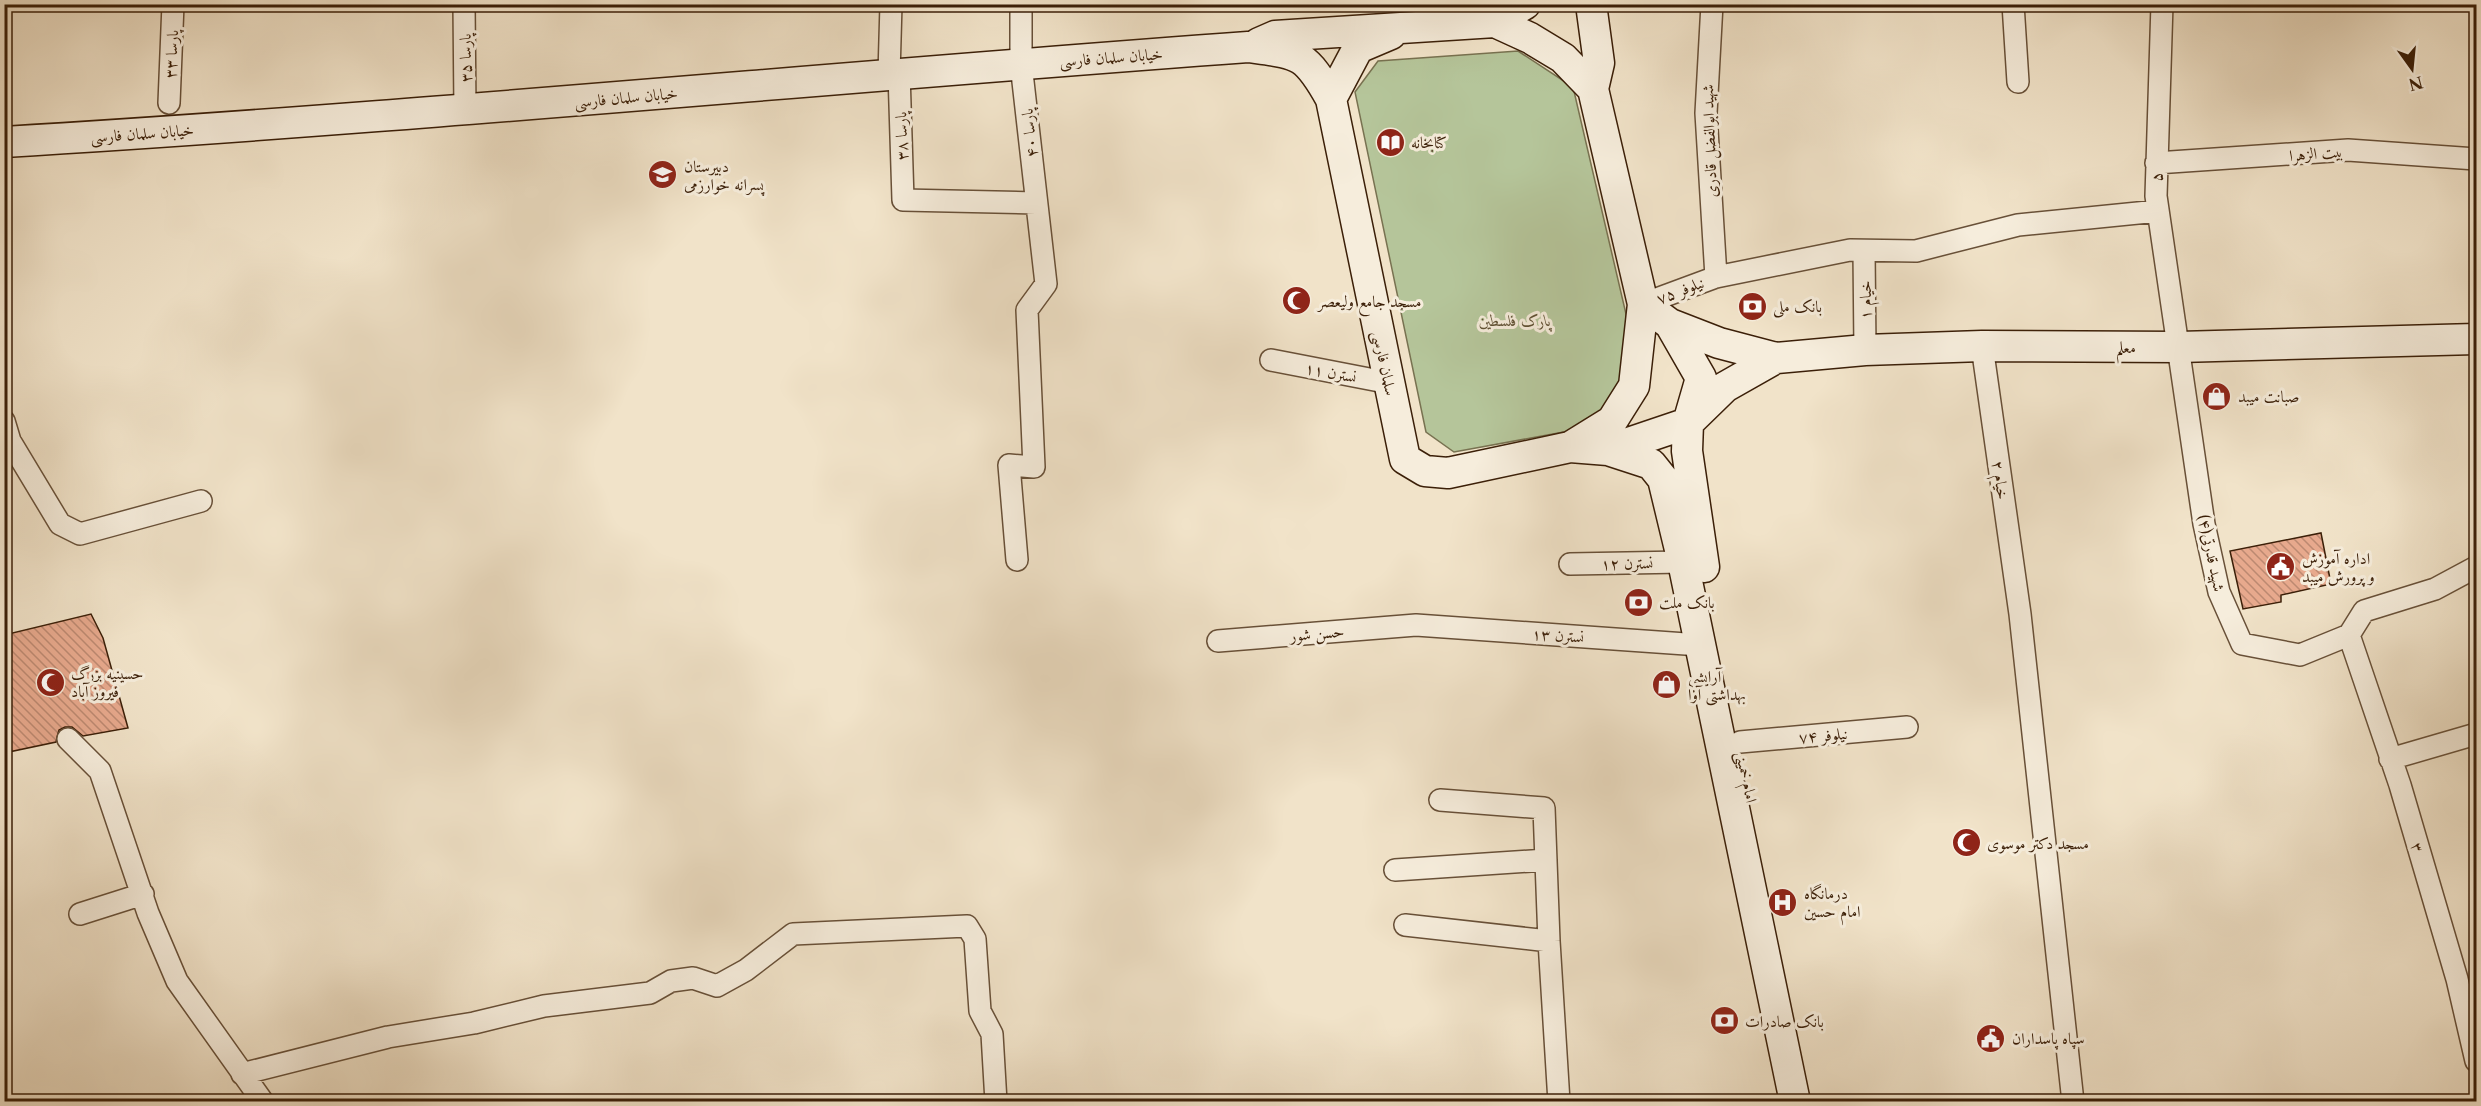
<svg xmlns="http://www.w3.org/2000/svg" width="2481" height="1106" font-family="'Libre Caslon Text',Amiri,serif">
	<defs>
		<pattern id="building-back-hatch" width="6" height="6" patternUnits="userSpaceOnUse" patternTransform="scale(1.5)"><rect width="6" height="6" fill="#e7a98d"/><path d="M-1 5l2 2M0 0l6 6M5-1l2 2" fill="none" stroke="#bc8971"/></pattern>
	</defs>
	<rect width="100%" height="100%" fill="#f1e3c9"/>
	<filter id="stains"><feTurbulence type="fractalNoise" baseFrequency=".00333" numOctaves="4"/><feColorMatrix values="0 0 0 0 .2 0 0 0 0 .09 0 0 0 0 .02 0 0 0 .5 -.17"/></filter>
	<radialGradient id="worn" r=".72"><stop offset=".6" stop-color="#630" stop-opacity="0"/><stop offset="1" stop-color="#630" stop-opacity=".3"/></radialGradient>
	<path fill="#b5c59a" stroke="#787251" stroke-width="1.5" d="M 1518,51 L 1573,87 L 1626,314 L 1625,386 L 1602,425 L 1454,452 L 1426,432 L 1355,92 L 1378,61 Z"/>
	<path fill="url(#building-back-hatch)" stroke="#3b1f08" stroke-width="1.5" d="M 2321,533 L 2331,584 L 2281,595 L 2281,602 L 2243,609 L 2230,551 Z
		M 91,614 L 103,638 L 128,728 L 83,736 L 72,727 L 65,727 L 59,730 L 56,742 L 4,753 L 4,635 Z"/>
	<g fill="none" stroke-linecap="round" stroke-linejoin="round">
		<defs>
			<path id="street" d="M 464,4 L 465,111
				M 1712,4 L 1706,113 L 1716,277
				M 2013,4 L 2018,82
				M 2162,4 L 2156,196 L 2204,524 L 2219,592 L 2242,644 L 2300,655 L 2349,635
				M 899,73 L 903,200 L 1036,203
				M 889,74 L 891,4
				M 169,103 L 173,4
				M 2156,163 L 2348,150 L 2476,159
				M 1864,251 L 1865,350
				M 1643,304 L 1716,277 L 1850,250 L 1916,251 L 2018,225 L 2158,211
				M 1982,346 L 2020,614 L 2073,1102
				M 1271,360 L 1390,383
				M 4,421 L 10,441 L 60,524 L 80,534 L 201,501
				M 1017,560 L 1009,465 L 1034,467 L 1027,310 L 1046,284 L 1021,64 L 1021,4
				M 1570,564 L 1683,562
				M 2349,635 L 2400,785 L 2457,979 L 2476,1061
				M 2349,635 L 2364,611 L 2435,589 L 2476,567
				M 1218,641 L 1416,625 L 1700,645
				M 68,739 L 100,771 L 148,913 L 177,981 L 263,1102
				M 1740,742 L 1907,727
				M 2390,759 L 2476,734
				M 1440,800 L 1544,808 L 1549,941 L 1559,1102
				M 1395,870 L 1546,860
				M 80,914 L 143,894
				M 1405,925 L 1549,941
				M 242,1074 L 388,1037 L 474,1023 L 544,1006 L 650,993 L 671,981 L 693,978 L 717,986 L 746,970 L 793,934 L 967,926 L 975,939 L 980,1011 L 992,1034 L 996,1102"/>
			<path id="secondary" d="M 1495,22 L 1525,4
				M 1259,43 L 1275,36 L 1495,22 L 1530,38 L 1563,58 L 1593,89
				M 1331,99 L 1358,48 L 1391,34
				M 4,142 C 419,117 833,77 1248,47 C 1299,54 1305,52 1331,99 L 1405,459 L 1425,471 L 1448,473 L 1570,447 L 1608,450 L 1651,464 L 1663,479 L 1683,562 L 1795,1102
				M 1643,304 L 1670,324 L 1719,343 L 1776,358 L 1865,350 L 1982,346 L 2179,347 L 2476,339
				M 1670,324 L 1701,378 L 1688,423 L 1687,451 L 1704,567
				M 1570,447 L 1612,421 L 1634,386 L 1643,304 L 1593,89 L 1599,63 L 1591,4
				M 1608,450 L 1688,423 L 1725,387 L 1776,358"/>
		</defs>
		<use href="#street" stroke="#685038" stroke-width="24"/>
		<use href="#secondary" stroke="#3b1f08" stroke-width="33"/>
		<use href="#street" stroke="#f6eddc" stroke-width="21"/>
		<use href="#secondary" stroke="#f6eddc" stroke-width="30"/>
	</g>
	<defs>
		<symbol id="library-disc" viewBox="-11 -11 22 22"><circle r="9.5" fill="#8f2418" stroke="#f6eddc"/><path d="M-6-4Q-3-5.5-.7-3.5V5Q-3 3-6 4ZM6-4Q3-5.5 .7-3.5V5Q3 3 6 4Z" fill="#fff"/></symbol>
		<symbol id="school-disc" viewBox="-11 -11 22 22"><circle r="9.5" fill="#8f2418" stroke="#f6eddc"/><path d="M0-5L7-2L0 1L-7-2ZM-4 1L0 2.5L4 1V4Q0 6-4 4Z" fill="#fff"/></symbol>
		<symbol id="mosque-disc" viewBox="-11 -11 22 22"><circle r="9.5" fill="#8f2418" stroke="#f6eddc"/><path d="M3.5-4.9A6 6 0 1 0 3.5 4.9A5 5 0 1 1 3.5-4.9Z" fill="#fff"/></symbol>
		<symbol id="bank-disc" viewBox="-11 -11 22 22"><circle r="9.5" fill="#8f2418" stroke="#f6eddc"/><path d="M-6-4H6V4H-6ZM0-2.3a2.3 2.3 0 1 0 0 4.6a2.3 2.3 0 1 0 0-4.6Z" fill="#fff"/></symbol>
		<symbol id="shop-disc" viewBox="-11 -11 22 22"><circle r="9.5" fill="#8f2418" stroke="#f6eddc"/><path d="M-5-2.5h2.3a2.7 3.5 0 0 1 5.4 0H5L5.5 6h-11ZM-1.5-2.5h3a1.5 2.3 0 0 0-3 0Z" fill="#fff"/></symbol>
		<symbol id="civic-disc" viewBox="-11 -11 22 22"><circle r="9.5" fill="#8f2418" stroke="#f6eddc"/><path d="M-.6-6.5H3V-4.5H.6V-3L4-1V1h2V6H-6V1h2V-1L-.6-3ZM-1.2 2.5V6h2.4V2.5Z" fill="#fff"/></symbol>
		<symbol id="hospital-disc" viewBox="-11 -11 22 22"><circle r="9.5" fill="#8f2418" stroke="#f6eddc"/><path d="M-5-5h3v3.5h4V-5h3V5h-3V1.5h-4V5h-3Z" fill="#fff"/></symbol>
	</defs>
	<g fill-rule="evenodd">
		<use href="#library-disc" x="1374" y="126" width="33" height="33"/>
		<use href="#school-disc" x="646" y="158" width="33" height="33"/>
		<use href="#mosque-disc" x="1280" y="284" width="33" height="33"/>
		<use href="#bank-disc" x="1736" y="290" width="33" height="33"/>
		<use href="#shop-disc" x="2200" y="380" width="33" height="33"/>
		<use href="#civic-disc" x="2264" y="550" width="33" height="33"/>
		<use href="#bank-disc" x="1622" y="586" width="33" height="33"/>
		<use href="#mosque-disc" x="34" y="666" width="33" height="33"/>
		<use href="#shop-disc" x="1650" y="668" width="33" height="33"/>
		<use href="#mosque-disc" x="1950" y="826" width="33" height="33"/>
		<use href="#hospital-disc" x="1766" y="886" width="33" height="33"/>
		<use href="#bank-disc" x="1708" y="1004" width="33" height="33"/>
		<use href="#civic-disc" x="1974" y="1022" width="33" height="33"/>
	</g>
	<g text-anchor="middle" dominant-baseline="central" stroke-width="6" stroke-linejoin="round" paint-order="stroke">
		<g font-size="16" fill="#3b1f08" stroke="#f6eddc">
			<text transform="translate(171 54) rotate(-87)">پارسا ۳۳</text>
			<text transform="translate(1111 57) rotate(-4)">خیابان سلمان فارسی</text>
			<text transform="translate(465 58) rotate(-91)">پارسا ۳۵</text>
			<text transform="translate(626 97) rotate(-5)">خیابان سلمان فارسی</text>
			<text transform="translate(142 133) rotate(-4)">خیابان سلمان فارسی</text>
			<text transform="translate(1029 133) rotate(-96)">پارسا ۴۰</text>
			<text transform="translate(901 136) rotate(-92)">پارسا ۳۸</text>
			<text transform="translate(1709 141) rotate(-92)">شهید ابوالفضل قادری</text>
			<text transform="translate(2316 153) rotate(-5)">بیت الزهرا</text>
			<text transform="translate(2156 177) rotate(-89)">۵</text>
			<text transform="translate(1680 290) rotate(-21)">نیلوفر ۷۵</text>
			<text transform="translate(1865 300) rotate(-90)">خیام ۱</text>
			<text x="2126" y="347">معلم</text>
			<text transform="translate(1385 363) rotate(78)">سلمان فارسی</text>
			<text transform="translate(1331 372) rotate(11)">نسترن ۱۱</text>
			<text transform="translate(2001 480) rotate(82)">خیام ۲</text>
			<text transform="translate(2212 553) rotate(78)">شهید قدرتی(۴)</text>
			<text transform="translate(1627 563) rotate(-1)">نسترن ۱۲</text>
			<text transform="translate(1317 633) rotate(-5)">حسن شور</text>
			<text transform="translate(1558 635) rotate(4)">نسترن ۱۳</text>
			<text transform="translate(1823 735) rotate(-5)">نیلوفر ۷۴</text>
			<text transform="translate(1747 777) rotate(78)">امام خمینی</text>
			<text transform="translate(2418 847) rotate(74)">۳</text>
		</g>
		<g font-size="16" fill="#3b1f08" stroke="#f6eddc" text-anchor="start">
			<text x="1411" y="142">کتابخانه</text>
			<text x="684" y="166">دبیرستان<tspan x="684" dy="18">پسرانه خوارزمی</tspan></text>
			<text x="1318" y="301">مسجد جامع ولیعصر</text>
			<text x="1773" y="306">بانک ملی</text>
			<text x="2238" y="396">صبانت میبد</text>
			<text x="2302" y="558">اداره آموزش<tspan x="2302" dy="18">و پرورش میبد</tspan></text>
			<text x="1659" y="602">بانک ملت</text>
			<text x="71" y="673">حسینیه بزرگ<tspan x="71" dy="18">فیروز آباد</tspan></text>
			<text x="1688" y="676">آرایشی<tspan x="1688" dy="18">بهداشتی آوا</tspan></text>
			<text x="1987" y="843">مسجد دکتر موسوی</text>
			<text x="1804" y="893">درمانگاه<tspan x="1804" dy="18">امام حسین</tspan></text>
			<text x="1745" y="1021">بانک صادرات</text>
			<text x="2012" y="1038">سپاه پاسداران</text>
		</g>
		<g font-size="16" font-style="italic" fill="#605134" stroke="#f6eddc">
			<text x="1515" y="320">پارک فلسطین</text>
		</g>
	</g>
	<rect width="2481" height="1106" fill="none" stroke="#f1e3c9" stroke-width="24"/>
	<rect x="6" y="6" width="2469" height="1094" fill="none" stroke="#3b1f08" stroke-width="3"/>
	<rect x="12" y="12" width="2457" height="1082" fill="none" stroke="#3b1f08" stroke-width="1.5"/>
	<g transform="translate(2412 69) rotate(165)" stroke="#f6eddc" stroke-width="4.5" paint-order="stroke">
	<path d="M0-4.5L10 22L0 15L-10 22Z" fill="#3b1f08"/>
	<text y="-9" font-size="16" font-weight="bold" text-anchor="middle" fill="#3b1f08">N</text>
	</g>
	<rect width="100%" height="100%" filter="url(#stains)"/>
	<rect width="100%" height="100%" fill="url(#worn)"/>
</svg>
